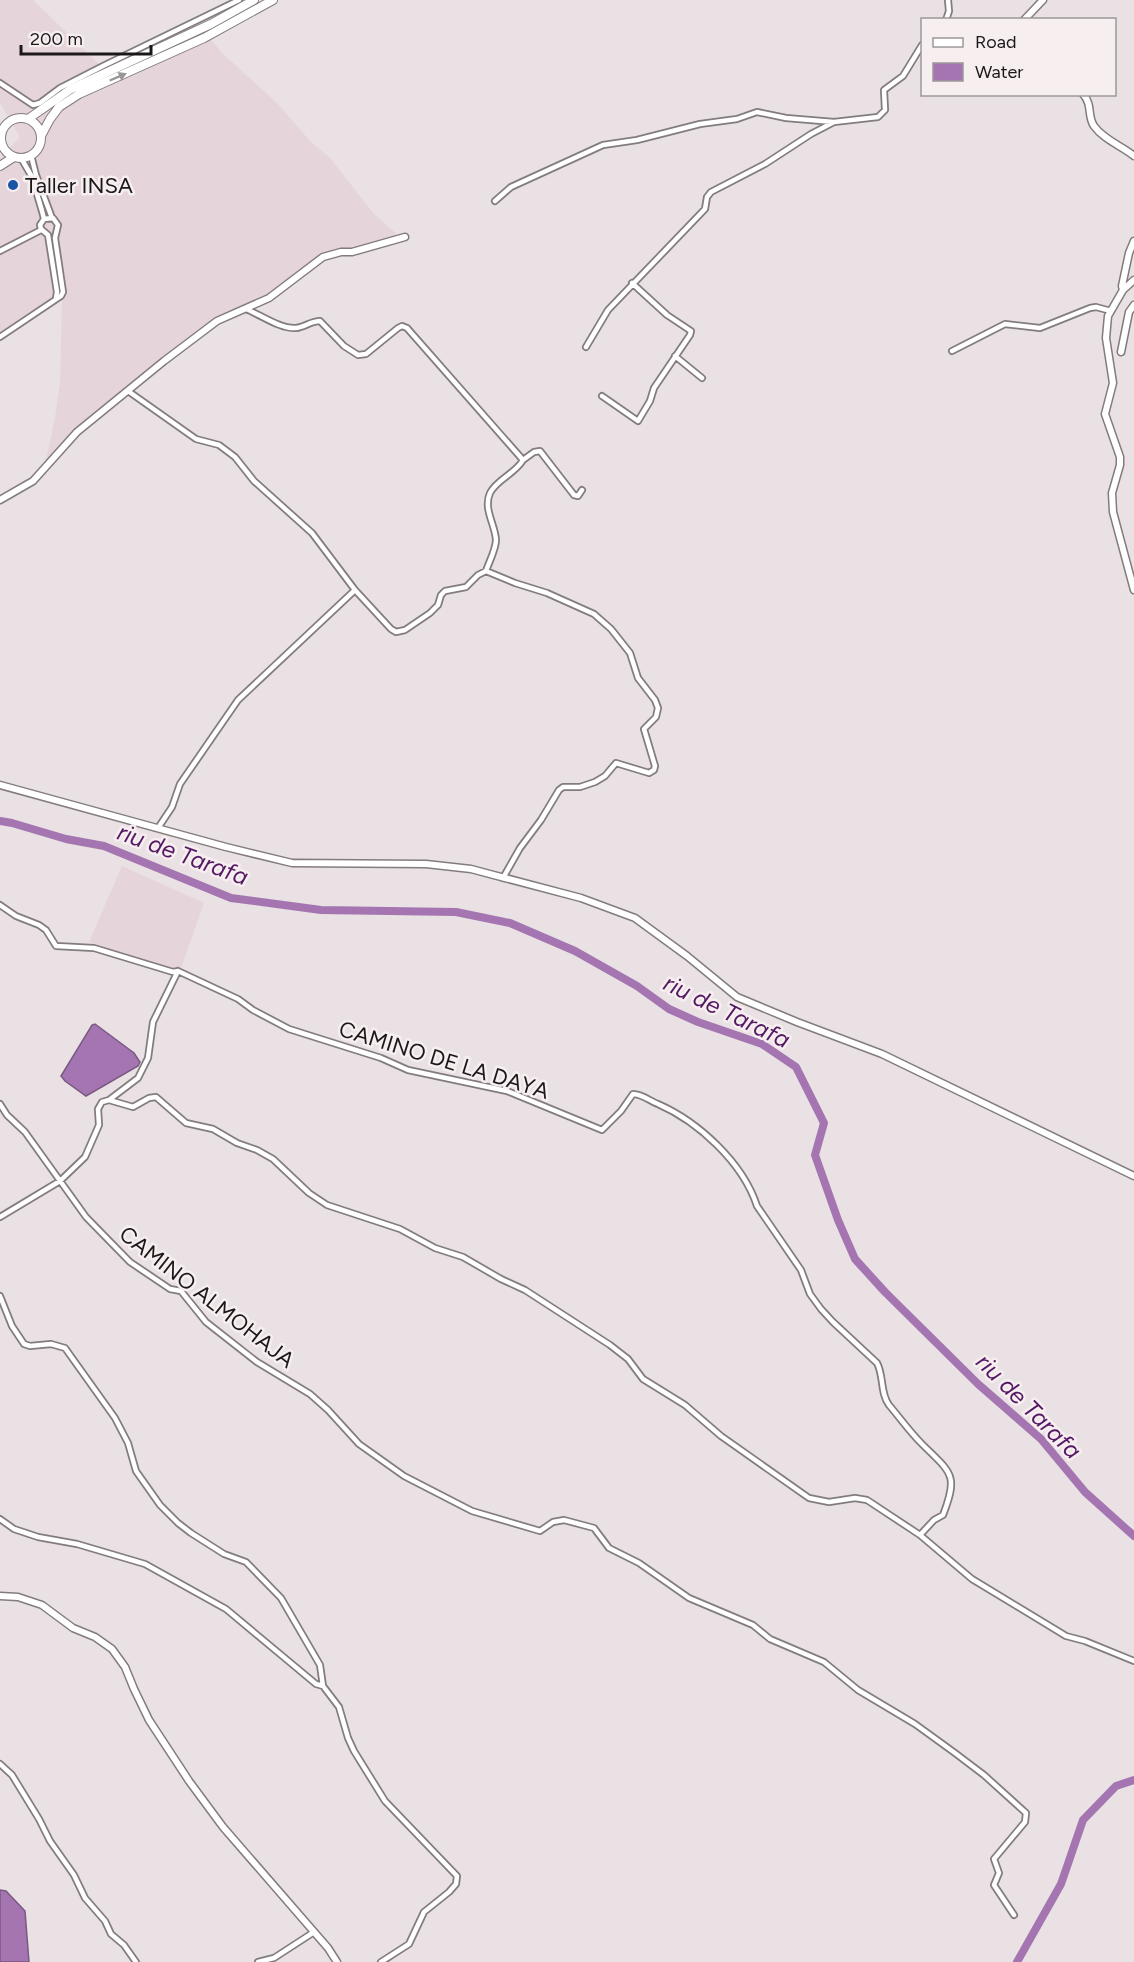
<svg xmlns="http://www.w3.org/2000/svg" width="1134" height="1962" font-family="Figtree,sans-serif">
	<rect width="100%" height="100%" fill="#e9e1e3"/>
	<path fill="#e5d4d9" d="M 0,0 L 33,0 L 99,64 L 195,20 L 221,52 L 277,103 L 310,141 L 331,159 L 373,213 L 401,238 L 323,257 L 269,298 L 217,322 L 77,432 L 50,463 L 46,460 L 55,418 L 60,382 L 62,301 L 55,301 L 0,337 L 0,158 L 20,137 L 0,103 Z
		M 122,866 L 204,903 L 181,968 L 166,968 L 89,942 Z"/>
	<path fill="#a475b1" stroke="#7b5983" stroke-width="1.5" d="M 95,1024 L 134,1053 L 140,1062 L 138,1066 L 86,1096 L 65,1081 L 61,1076 L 92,1025 Z
		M 0,1890 L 6,1891 L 25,1911 L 29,1962 L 0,1962 Z"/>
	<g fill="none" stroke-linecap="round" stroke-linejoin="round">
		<path stroke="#a475b1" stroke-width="8" d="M 0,821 L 12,823 L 66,839 L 104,846 L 231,898 L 321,910 L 456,912 L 510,923 L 575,951 L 637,986 L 669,1009 L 698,1022 L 762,1044 L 796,1067 L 824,1123 L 815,1155 L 838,1220 L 855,1259 L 885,1292 L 978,1384 L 1041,1439 L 1085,1492 L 1134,1536
			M 1017,1962 L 1061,1884 L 1083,1820 L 1116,1786 L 1134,1780"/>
		<defs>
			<path id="street" d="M 946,20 L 949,11 L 948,0
				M 0,83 L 33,105 L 40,103 L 60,88 L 103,66 L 239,0
				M 31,155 L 36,175 L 52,218
				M 21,158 L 32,177 L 42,211 L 44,219 L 40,225 L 41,229 L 48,235 L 57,292 L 56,298
				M 495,201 L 511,187 L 603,145 L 637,140 L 700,124 L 737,119 L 757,112 L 786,118 L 834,122 L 878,117 L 885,110 L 884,90 L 903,76 L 922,45
				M 0,251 L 41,230
				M 246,309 C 261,315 280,329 296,328 C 305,327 311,321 320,321 L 344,346 L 358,355 L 366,354 L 398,328 L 402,326 L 407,328 L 523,460 C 515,474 497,479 490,493 C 483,509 495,524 496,540 C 496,549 489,562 486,571
				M 0,337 L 61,296 L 63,292 L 55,238 L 58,225 L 53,218 L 44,219
				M 586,347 L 608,310 L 705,209 L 707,197 L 711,192 L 765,164 L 811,134 L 834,122
				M 952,351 L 1005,324 L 1040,328 L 1090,308 L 1096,307 L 1111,311
				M 675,356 L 702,378
				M 128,391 L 196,439 L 219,445 L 235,457 L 254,481 L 312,533 L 355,590 L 391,629 L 396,632 L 405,630 L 430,613 L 438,605 L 441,595 L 445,591 L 466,587 L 478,575 L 486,571 L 515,583 L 547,593 L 594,614 L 611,629 L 630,653 L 638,678 L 655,700 L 658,708 L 656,717 L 644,729 L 655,766 L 654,770 L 649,773 L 616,763 L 605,776 L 595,782 L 580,787 L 563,787 L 559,790 L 541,820 L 520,848 L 503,878
				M 602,396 L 638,421 L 650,401 L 654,388 L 690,335 L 691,331 L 667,315 L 632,283
				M 523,460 L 534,452 L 540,451 L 574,495 L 578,496 L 582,490
				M 158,828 L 172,807 L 180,784 L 238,700 L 355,590
				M 0,905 L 16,916 L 39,925 L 46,930 L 56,946 L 94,948 L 173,972 L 178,971 L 238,999 L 253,1010 L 289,1029 L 381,1058 L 408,1070 L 507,1091 L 602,1130 L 621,1111 L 633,1094 C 642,1094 650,1101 658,1104 C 699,1122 743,1163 757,1206 L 801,1270 L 810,1294 L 821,1309 L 833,1322 L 877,1363 C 884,1376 880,1393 889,1405 C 900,1418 910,1432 922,1444 C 951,1473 959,1474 943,1515 L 934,1520 L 920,1535
				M 109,1100 L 138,1078 L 148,1058 L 153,1022 L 178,971
				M 0,1104 L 7,1115 L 25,1132 L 86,1217 L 130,1262 L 170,1289 L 181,1291 L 206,1322 L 257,1362 L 310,1394 L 328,1410 L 359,1444 L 404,1476 L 472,1511 L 540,1531 L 553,1522 L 564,1520 L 594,1528 L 609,1548 L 639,1563 L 689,1598 L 753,1625 L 770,1639 L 824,1662 L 858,1690 L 915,1724 L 955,1753 L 984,1775 L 1026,1813 L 1025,1822 L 994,1859 L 999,1873 L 994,1885 L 1014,1915
				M 0,1217 L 60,1181 L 85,1157 L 99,1125 L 98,1109 L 102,1102 L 109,1100 L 133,1107 L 149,1098 L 156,1097 L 186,1123 L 213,1129 L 237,1143 L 257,1150 L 273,1159 L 309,1193 L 327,1205 L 400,1229 L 435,1248 L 463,1257 L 501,1279 L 525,1290 L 610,1345 L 628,1359 L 643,1379 L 685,1405 L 721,1436 L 809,1498 L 829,1502 L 855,1498 L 867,1500 L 920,1535 L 972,1579 L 1066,1636 L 1085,1641 L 1134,1661
				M 0,1296 L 12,1326 L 24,1344 L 30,1346 L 51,1344 L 65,1348 L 115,1418 L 128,1443 L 136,1471 L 160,1505 L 178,1523 L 191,1533 L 224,1554 L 246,1562 L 281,1598 L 320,1665 L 323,1686 L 339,1707 L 348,1738 L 354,1751 L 385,1801 L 457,1876 L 456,1884 L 449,1892 L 424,1912 L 409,1944 L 381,1962
				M 0,1519 L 14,1529 L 38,1537 L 77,1544 L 145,1564 L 226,1609 L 316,1684 L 323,1686
				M 0,1764 L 12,1775 L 39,1819 L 50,1841 L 74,1875 L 85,1898 L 105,1921 L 111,1934 L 124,1945 L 136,1962
				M 258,1962 L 274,1958 L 314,1932"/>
			<path id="secondary" d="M 1024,20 L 1043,0
				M 1083,94 C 1093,105 1087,116 1094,126 C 1104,140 1122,146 1134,156
				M 1134,280 L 1123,290 L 1108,316 L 1106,338 L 1113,383 L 1105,414 L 1120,457 L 1120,465 L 1112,493 L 1113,512 L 1134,590
				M 1123,290 L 1122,286 L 1129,253 L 1134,241
				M 1121,352 L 1129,312 L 1134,305
				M 0,500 L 33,481 L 77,432 L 164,361 L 217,321 L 269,298 L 323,257 L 341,252 L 352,252 L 405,237
				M 0,785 L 226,847 L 292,863 L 426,864 L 471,869 L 581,898 L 635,918 L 687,956 L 737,997 L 797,1022 L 882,1054 L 1134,1176
				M 0,1596 L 18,1597 L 42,1605 L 73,1628 L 95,1637 L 112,1649 L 125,1667 L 134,1689 L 149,1720 L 189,1781 L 223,1827 L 328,1948 L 337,1962"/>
			<path id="highway" d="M1 138a20 20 0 1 1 40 0a20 20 0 1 1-40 0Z
				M 28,119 L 71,89 L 211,24 L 254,0
				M 41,136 L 50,119 L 59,107 L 79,94 L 204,38 L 273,0
				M 0,166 L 14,157"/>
		</defs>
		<use href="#street" stroke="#837c7d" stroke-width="8"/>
		<use href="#secondary" stroke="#837c7d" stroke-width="9"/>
		<use href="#highway" stroke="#837c7d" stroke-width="10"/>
		<use href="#street" stroke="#fff" stroke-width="4.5"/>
		<use href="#secondary" stroke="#fff" stroke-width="6"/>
		<use href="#highway" stroke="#fff" stroke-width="8"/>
	</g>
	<defs><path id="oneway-solid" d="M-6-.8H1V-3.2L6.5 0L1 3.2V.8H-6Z" transform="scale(1.5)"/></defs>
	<use fill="#989798" href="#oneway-solid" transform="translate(118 77) rotate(-23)"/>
	<circle fill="#1954a5" stroke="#f7eef0" stroke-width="2" cx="13" cy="185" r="6"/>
	<g text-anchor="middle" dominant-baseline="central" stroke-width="5" stroke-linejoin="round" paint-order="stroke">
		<g font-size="22" fill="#1b1819" stroke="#f7eef0" text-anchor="start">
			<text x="25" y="185">Taller INSA</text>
		</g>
		<g font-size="22" fill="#1b1819" stroke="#f7eef0">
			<text transform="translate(444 1060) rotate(17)">CAMINO DE LA DAYA</text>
			<text transform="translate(207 1297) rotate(38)">CAMINO ALMOHAJA</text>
		</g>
		<g font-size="24" font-style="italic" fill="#551964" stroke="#f7eef0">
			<text transform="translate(183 854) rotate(20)">riu de Tarafa</text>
			<text transform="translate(727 1011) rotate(26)">riu de Tarafa</text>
			<text transform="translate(1029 1406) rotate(45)">riu de Tarafa</text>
		</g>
	</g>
	<rect x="921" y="18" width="195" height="78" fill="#f7eef0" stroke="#9f989a" stroke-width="1.5"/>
	<rect x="933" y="38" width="30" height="9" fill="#ffffff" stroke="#9f989a" stroke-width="1.5"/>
	<text x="975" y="48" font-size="18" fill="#1b1819">Road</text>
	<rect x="933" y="63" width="30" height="18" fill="#a475b1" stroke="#9f989a" stroke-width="1.5"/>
	<text x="975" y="78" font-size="18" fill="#1b1819">Water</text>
	<path d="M21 45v9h130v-9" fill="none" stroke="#1b1819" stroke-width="3"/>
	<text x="30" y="45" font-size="18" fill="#1b1819" stroke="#f7eef0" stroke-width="4.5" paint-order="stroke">200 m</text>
</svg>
